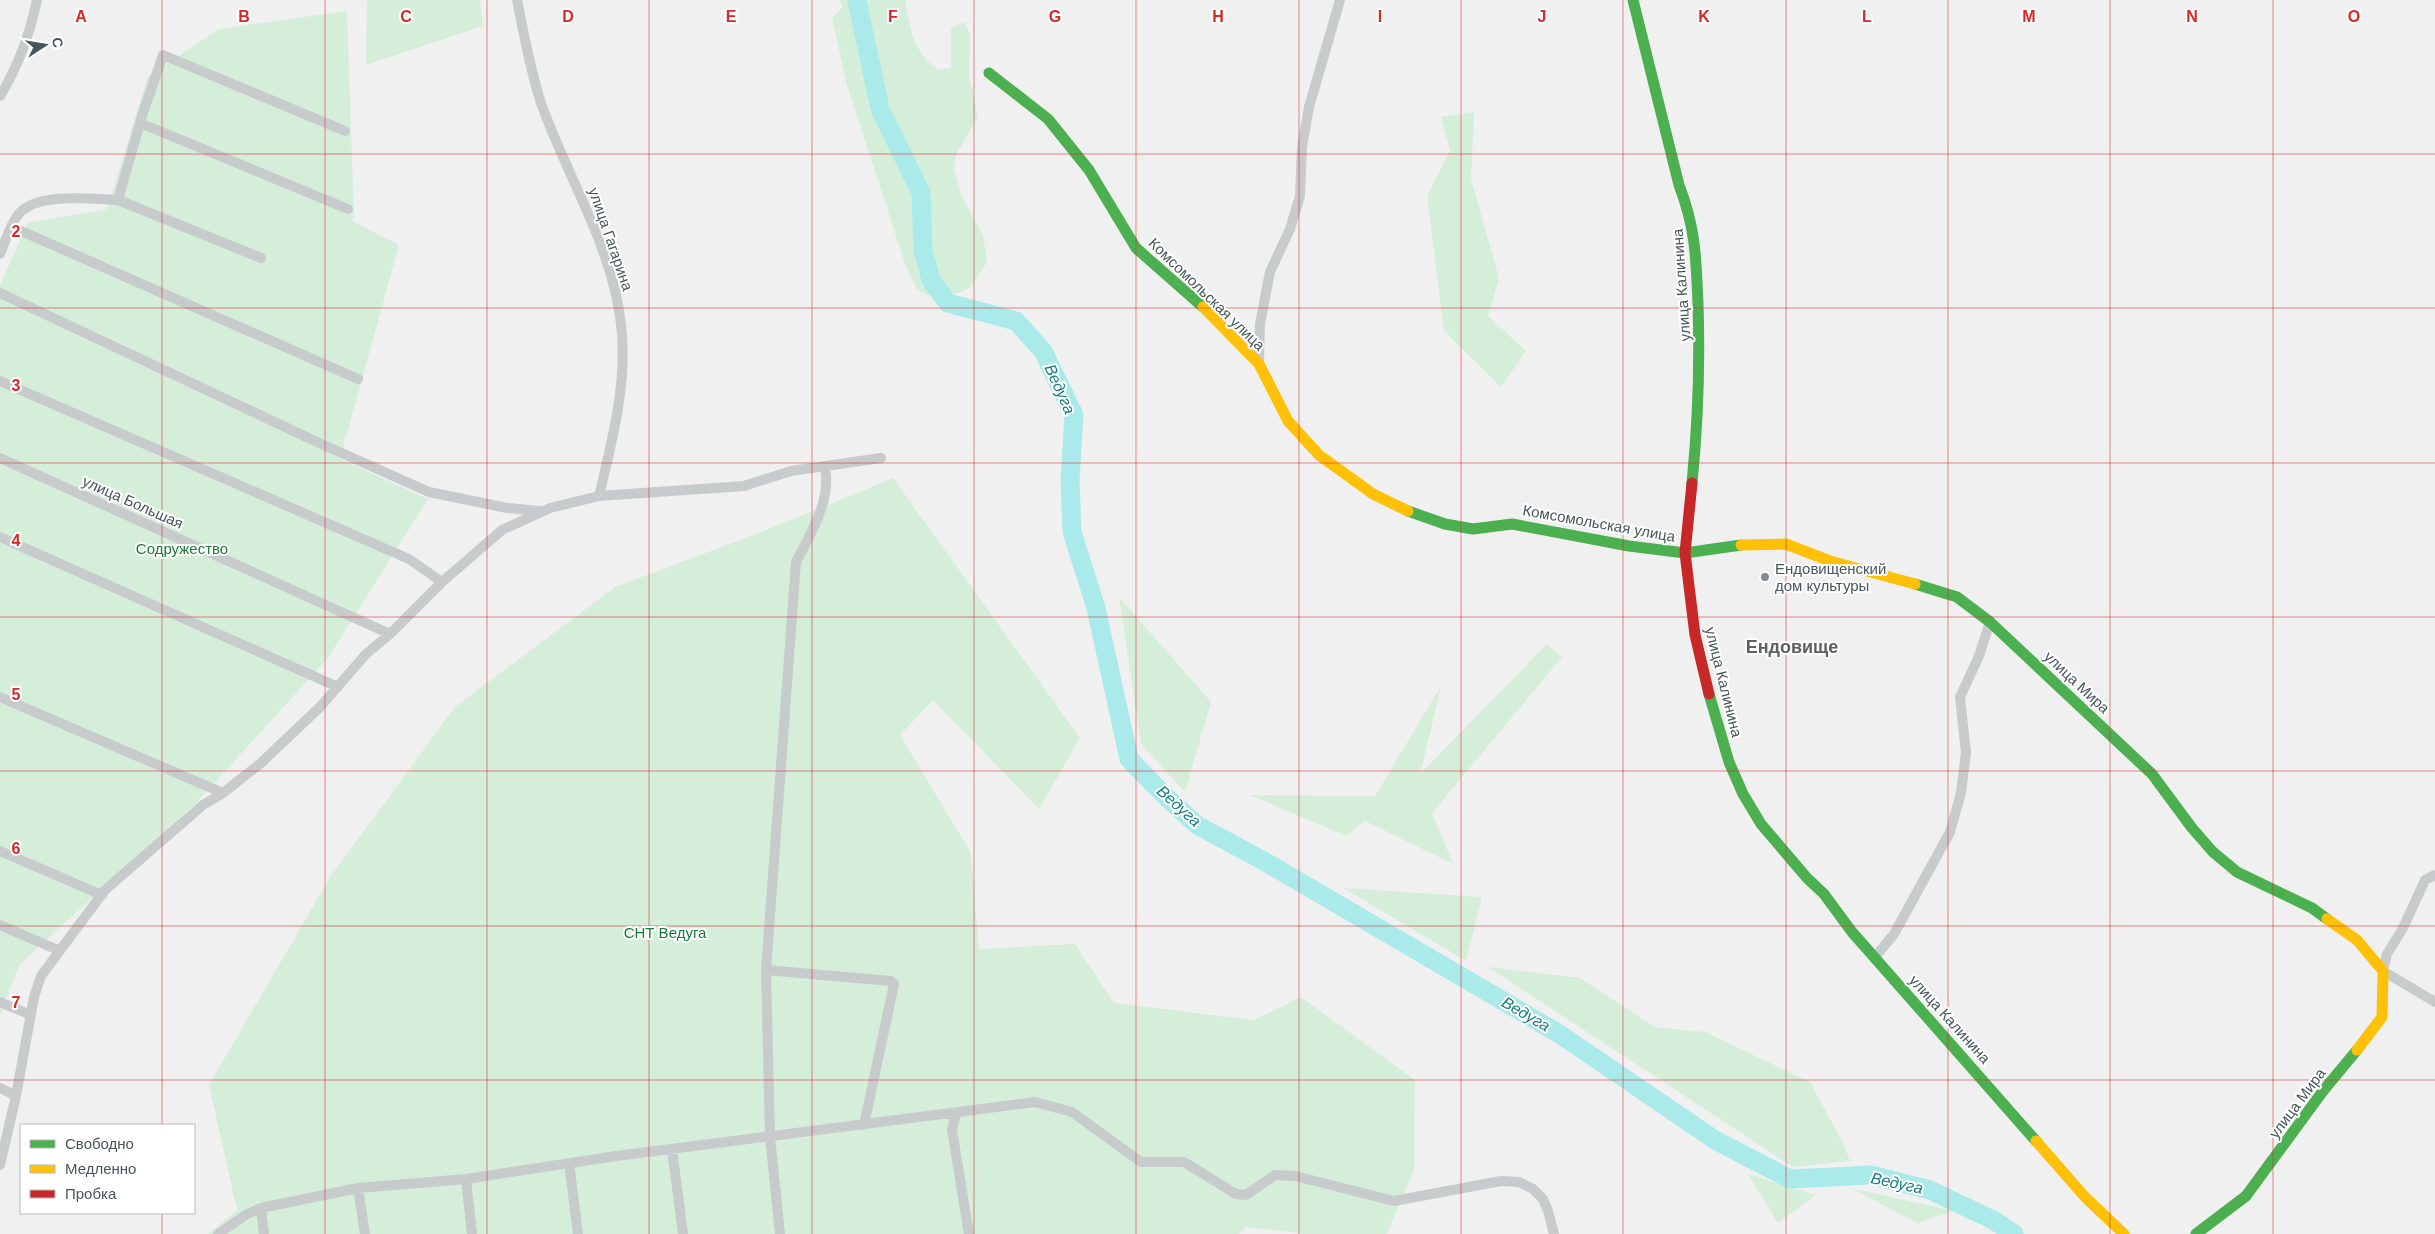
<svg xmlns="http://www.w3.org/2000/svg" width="2435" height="1234" font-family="Arial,sans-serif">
	<rect width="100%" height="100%" fill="#f0f0f0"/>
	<path fill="#d5eeda" d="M 367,0 L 480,0 L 483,26 L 366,65 Z
		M 840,0 L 905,0 C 910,29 913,51 938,70 L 951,68 L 951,28 L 964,22 L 970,34 L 969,76 L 978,116 L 956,155 L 954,169 L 962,197 L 983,235 L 987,262 L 972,286 L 960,293 L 930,296 L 917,290 L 905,264 L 847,85 L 832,18 L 842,8 Z
		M 347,11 L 354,217 L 352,221 L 399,245 L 340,459 L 428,499 L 328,658 L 198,801 L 20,964 L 0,1015 L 0,285 L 28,223 L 107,209 L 148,76 L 219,29 Z
		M 1474,112 L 1471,179 L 1499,278 L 1488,316 L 1526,351 L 1501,387 L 1444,331 L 1427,196 L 1450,151 L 1441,117 Z
		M 893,478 L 1080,738 L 1039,809 L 933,700 L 900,735 L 971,853 L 979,949 L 1075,944 L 1114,1003 L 1254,1020 L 1301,997 L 1415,1080 L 1414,1170 L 1387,1234 L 1305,1234 L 1246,1227 L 1239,1234 L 208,1234 L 237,1210 L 209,1085 L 330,877 L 455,707 L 615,587 L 764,531 Z
		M 1119,597 L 1211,702 L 1185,792 L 1141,744 Z
		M 1547,644 L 1562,657 L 1432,813 L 1453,864 L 1365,821 L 1346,836 L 1250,795 L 1375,796 L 1442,684 L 1420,774 Z
		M 1343,888 L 1482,897 L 1466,961 Z
		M 1488,967 L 1580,978 L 1655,1027 L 1705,1032 L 1810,1082 L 1843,1143 L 1850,1161 L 1793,1167 Z
		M 1748,1174 L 1816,1195 L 1778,1223 Z
		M 1851,1188 L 1954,1211 L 1917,1223 Z"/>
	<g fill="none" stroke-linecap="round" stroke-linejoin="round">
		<path stroke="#abeaea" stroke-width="19" d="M 857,0 L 880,109 L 921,193 L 923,250 L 931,280 L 948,303 L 1016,321 L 1043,351 L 1074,415 L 1070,479 L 1072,532 L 1096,608 L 1129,759 L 1165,796 L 1197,825 L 1269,864 L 1561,1035 L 1715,1140 L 1790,1179 L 1871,1175 L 1930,1190 L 1993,1220 L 2014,1234"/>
		<path stroke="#c7cbcc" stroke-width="10" d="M 517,0 C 524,34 530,70 541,103 C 567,177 612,245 621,324 C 628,382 612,441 599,496
			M 0,96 C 18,67 30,33 37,0
			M 140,123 L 348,209
			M 118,200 L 261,258
			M 12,227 L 358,379
			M 0,254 C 5,242 10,225 18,215 C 35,192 91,199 118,200 L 142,116 L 163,55 L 345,131
			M 0,293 L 317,442 L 429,492 L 507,508 L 540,511
			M 1259,364 L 1260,324 L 1270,272 L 1290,229 L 1300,196 L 1302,147 L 1309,107 L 1340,0
			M 0,381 L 409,559 L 442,582
			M 0,458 L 390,634
			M 825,468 C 832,499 810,535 796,562 L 766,970 L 891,981 L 894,984 L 864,1125
			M 0,537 L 338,687
			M 0,697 L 223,793
			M 0,851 L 102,895
			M 2435,875 L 2425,880 L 2403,928 L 2387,954 L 2383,971 L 2435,1002
			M 0,925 L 58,950
			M 1875,957 L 1894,934 L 1950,832 L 1961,793 L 1966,753 L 1960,697 L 1979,656 L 1990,622
			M 766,970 L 770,1137 L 780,1234
			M 0,1002 L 31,1015
			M 0,1088 L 16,1096
			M 956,1113 L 952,1130 L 969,1234
			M 672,1149 L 683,1234
			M 569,1163 L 578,1234
			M 0,1165 L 16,1096 L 34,997 L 41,976 L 105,890 L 203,805 L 223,793 L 261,763 L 320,707 L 366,654 L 390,634 L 442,582 L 502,530 L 550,508 L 599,496 L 744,486 L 791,471 L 881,458
			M 466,1179 L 472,1234
			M 358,1188 L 365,1234
			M 261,1208 L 264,1234
			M 218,1234 L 247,1214 L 261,1208 L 358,1188 L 466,1179 L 616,1156 L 1035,1102 L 1072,1112 L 1141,1162 L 1184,1162 L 1236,1194 L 1246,1195 L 1275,1175 L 1295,1176 L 1394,1201 L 1501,1181 L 1519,1182 L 1533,1189 L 1543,1199 L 1548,1211 L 1554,1234"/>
		<path stroke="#4caf50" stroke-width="11" d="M 1633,0 L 1679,185 C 1696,229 1696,258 1698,304 C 1700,364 1698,423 1692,483
			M 989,73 L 1048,119 L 1089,170 L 1136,248 L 1203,307
			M 1408,511 L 1445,524 L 1473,529 L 1512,524 L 1629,546 L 1685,553 L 1741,545
			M 1915,584 L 1957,597 L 1990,622 L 2152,774 L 2192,828 L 2213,852 L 2237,872 L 2312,908 L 2327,919
			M 1709,694 L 1729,762 L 1743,794 L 1761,824 L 1807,878 L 1824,894 L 1852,932 L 2036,1141
			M 2196,1234 L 2246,1196 L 2323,1091 L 2357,1050"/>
		<path stroke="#ffc107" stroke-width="11" d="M 1203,307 L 1259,364 L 1288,421 L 1319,455 L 1373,494 L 1408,511
			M 1741,545 L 1786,544 L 1830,561 L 1915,584
			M 2327,919 L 2357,940 L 2383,971 L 2382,1017 L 2357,1050
			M 2036,1141 L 2085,1197 L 2124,1234"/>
		<path stroke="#c62828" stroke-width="11" d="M 1692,483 L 1685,553 L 1695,635 L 1709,694"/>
	</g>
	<path fill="none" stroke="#d62828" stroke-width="1" stroke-opacity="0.55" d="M 162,0 L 162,1125M 325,0 L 325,1234M 487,0 L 487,1234M 649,0 L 649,1234M 812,0 L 812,1234M 974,0 L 974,1234M 1136,0 L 1136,1234M 1299,0 L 1299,1234M 1461,0 L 1461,1234M 1623,0 L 1623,1234M 1786,0 L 1786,1234M 1948,0 L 1948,1234M 2110,0 L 2110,1234M 2273,0 L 2273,1234M 0,154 L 2435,154M 0,308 L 2435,308M 0,463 L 2435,463M 0,617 L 2435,617M 0,771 L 2435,771M 0,926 L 2435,926M 0,1080 L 2435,1080M 162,1213 L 162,1234"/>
	<circle fill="#828c8f" stroke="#fff" stroke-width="2" cx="1765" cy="577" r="5"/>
	<g text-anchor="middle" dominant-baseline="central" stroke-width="4" stroke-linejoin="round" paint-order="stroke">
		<g font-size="15" fill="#47565b" stroke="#fff">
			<text transform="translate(611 239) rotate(71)">улица Гагарина</text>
			<text transform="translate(1681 285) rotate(-94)">улица Калинина</text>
			<text transform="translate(1207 294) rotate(44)">Комсомольская улица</text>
			<text transform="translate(133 502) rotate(24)">улица Большая</text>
			<text transform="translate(1599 523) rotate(10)">Комсомольская улица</text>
			<text transform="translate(1724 682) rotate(76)">улица Калинина</text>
			<text transform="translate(2077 682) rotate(43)">улица Мира</text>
			<text transform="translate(1950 1019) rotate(48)">улица Калинина</text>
			<text transform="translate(2297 1103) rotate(-53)">улица Мира</text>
		</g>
		<g font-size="15" fill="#1b7a38" stroke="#fff">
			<text x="182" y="548">Содружество</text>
			<text x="665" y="932">СНТ Ведуга</text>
		</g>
		<g font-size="15" fill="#47565b" stroke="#fff" text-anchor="start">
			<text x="1775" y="568">Ендовищенский<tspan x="1775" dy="17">дом культуры</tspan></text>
		</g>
		<g font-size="16" font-style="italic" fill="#127d7e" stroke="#fff">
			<text transform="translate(1060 389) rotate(66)">Ведуга</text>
			<text transform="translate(1179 806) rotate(42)">Ведуга</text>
			<text transform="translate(1526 1014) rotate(30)">Ведуга</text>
			<text transform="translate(1897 1183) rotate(12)">Ведуга</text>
		</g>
		<g font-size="18" font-weight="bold" fill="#5b6063" stroke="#fff">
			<text x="1792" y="647">Ендовище</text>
		</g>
	</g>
	<g font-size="16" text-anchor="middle" font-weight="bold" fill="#d62828" stroke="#fff" stroke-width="4" stroke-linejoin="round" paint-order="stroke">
		<text x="81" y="22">A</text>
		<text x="244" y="22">B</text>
		<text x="406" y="22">C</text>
		<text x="568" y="22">D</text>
		<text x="731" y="22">E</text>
		<text x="893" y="22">F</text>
		<text x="1055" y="22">G</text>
		<text x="1218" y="22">H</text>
		<text x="1380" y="22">I</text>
		<text x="1542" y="22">J</text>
		<text x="1704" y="22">K</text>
		<text x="1867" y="22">L</text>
		<text x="2029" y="22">M</text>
		<text x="2192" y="22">N</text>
		<text x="2354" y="22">O</text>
		<text x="16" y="237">2</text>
		<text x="16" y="391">3</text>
		<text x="16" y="546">4</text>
		<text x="16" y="700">5</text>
		<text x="16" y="854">6</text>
		<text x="16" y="1008">7</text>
	</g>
	<rect x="20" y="1124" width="175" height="90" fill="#ffffff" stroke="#b5bbbd"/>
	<rect x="30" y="1140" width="25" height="8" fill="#4caf50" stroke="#b5bbbd"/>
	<text x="65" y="1149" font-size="15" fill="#47565b">Свободно</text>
	<rect x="30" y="1165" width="25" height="8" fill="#ffc107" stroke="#b5bbbd"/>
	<text x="65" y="1174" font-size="15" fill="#47565b">Медленно</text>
	<rect x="30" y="1190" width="25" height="8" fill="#c62828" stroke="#b5bbbd"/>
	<text x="65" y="1199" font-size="15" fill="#47565b">Пробка</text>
	<g transform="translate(45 45) rotate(78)" stroke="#ffffff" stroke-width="4" paint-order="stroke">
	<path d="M0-4L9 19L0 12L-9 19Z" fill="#47565b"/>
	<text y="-8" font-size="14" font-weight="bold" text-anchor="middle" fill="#47565b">С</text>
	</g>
</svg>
